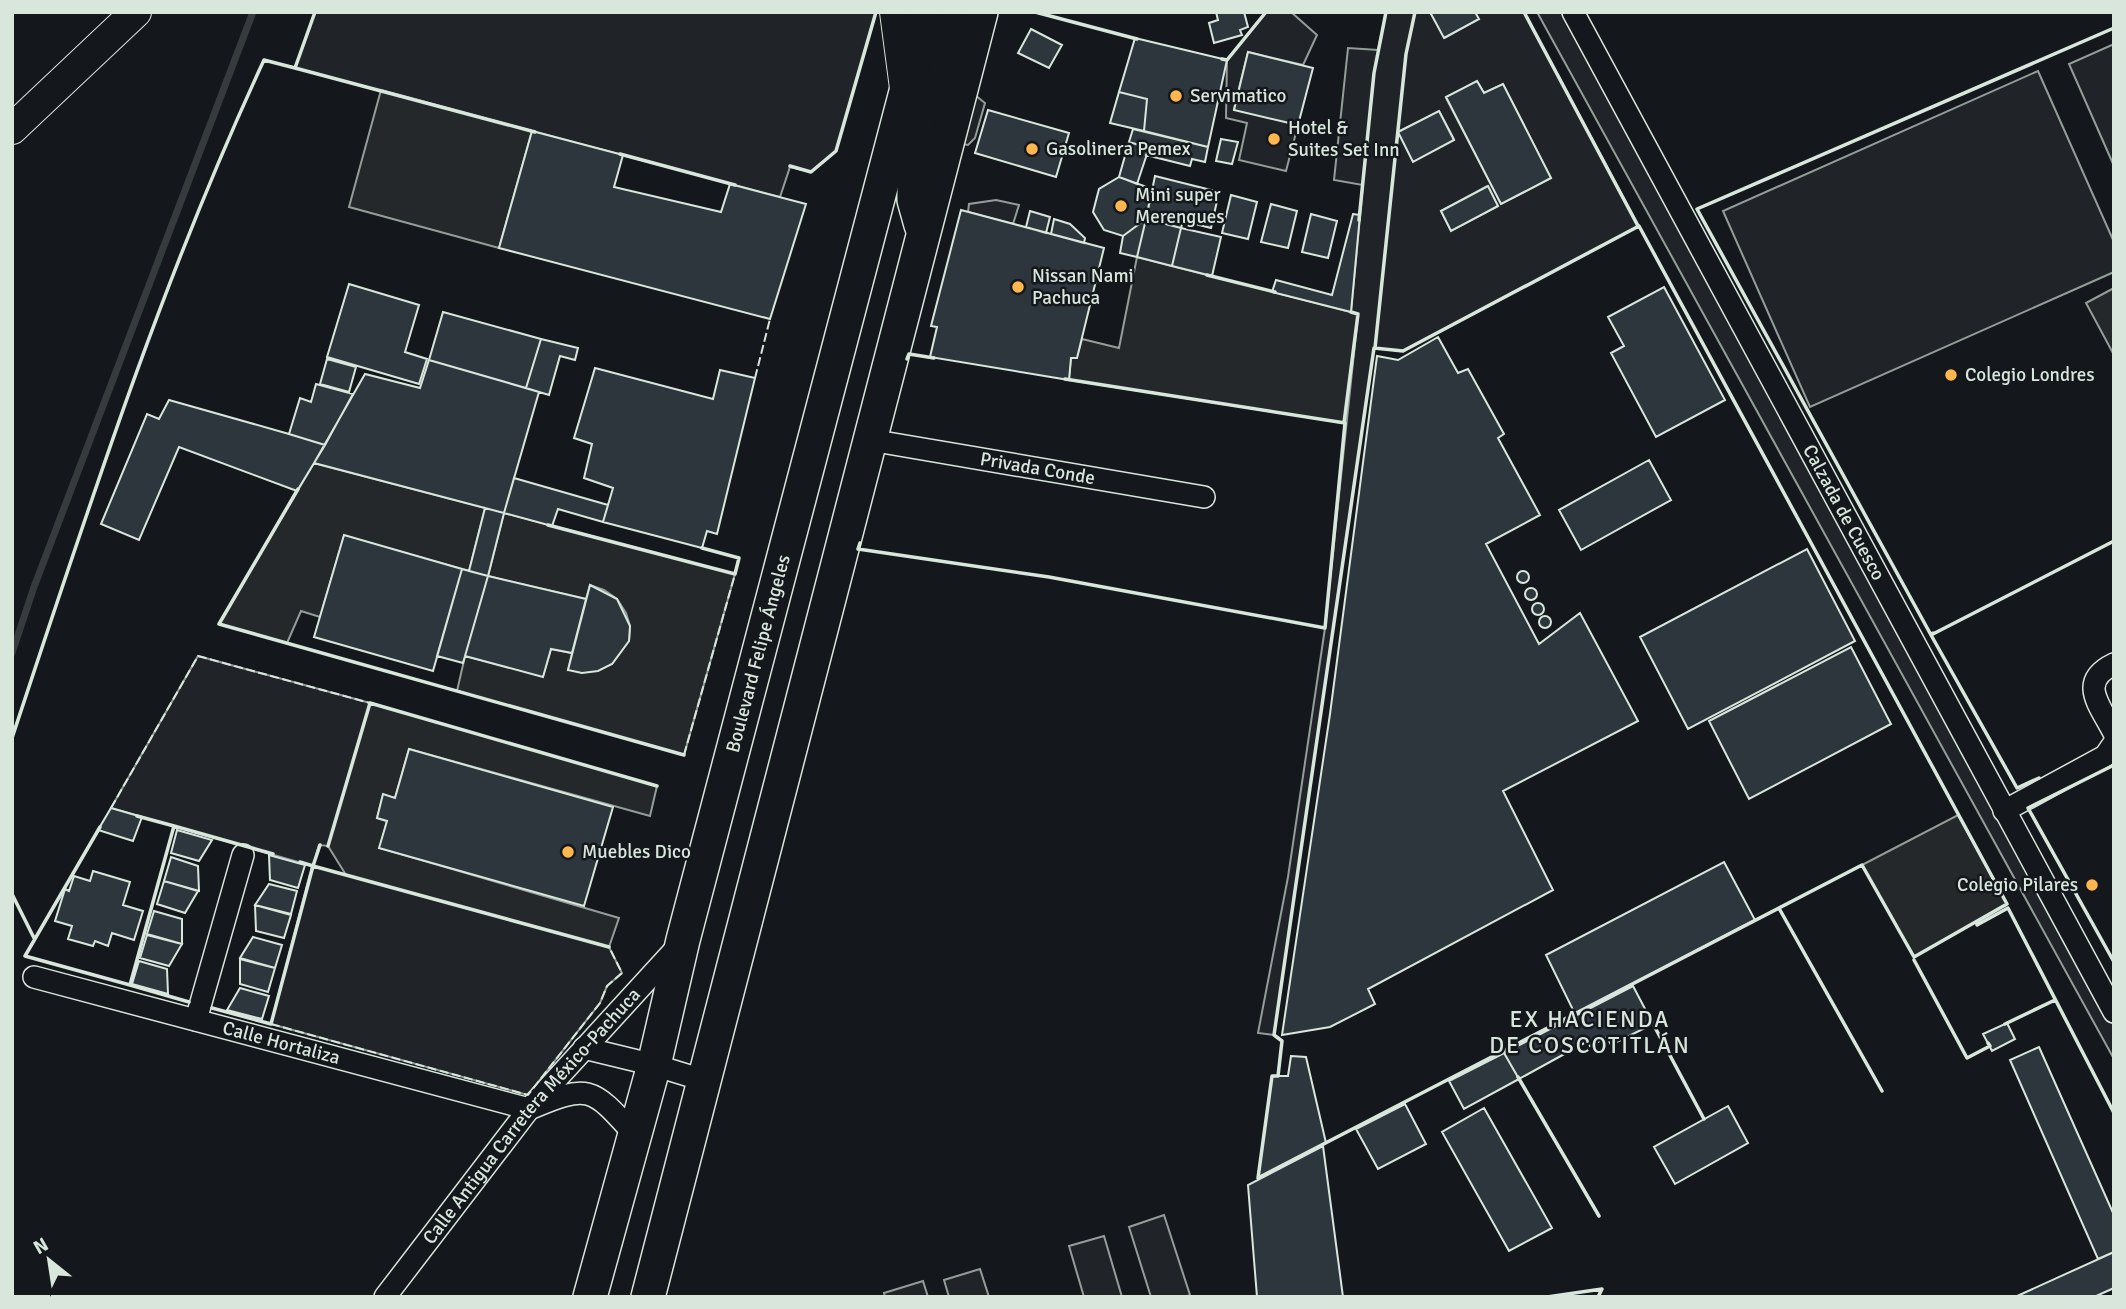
<svg xmlns="http://www.w3.org/2000/svg" width="2126" height="1309" font-family="Signika,sans-serif">
	<rect width="100%" height="100%" fill="#14181c"/>
	<path fill="#202428" stroke="#939e99" stroke-width="2" fill-rule="evenodd" d="M 315,12 L 876,12 L 836,151 L 811,172 L 790,167 L 780,197 L 295,68 Z
		M 1266,12 L 1291,12 L 1317,35 L 1303,65 L 1248,52 L 1234,109 L 1298,125 L 1286,171 L 1239,160 L 1247,123 L 1226,118 L 1227,60 Z
		M 1386,12 L 1430,12 L 1445,38 L 1478,19 L 1475,12 L 1524,12 L 1639,226 L 1403,351 L 1374,348 L 1274,1035 L 1258,1033 L 1288,877 L 1325,628 L 1358,315 L 1351,312 L 1363,185 L 1334,180 L 1348,48 L 1378,50 ZM 1477,81 L 1484,93 L 1503,84 L 1551,178 L 1501,204 L 1446,98 ZM 1439,111 L 1454,139 L 1413,161 L 1398,132 ZM 1487,186 L 1498,206 L 1451,231 L 1441,211 Z
		M 1537,12 L 1570,12 L 2114,1016 L 2114,1059 Z
		M 2114,44 L 2114,166 L 2069,64 Z
		M 2038,71 L 2114,242 L 2114,272 L 1810,407 L 1723,211 Z
		M 975,95 L 985,103 L 975,138 L 968,145 L 962,144 Z
		M 996,200 L 1019,205 L 1013,224 L 968,212 L 969,204 Z
		M 198,656 L 370,703 L 328,846 L 319,845 L 313,866 L 609,947 L 622,973 L 607,986 L 600,1003 L 528,1095 L 271,1024 L 312,866 L 111,808 Z
		M 1164,1215 L 1190,1295 L 1185,1297 L 1151,1297 L 1129,1227 Z
		M 1104,1236 L 1122,1297 L 1084,1297 L 1069,1246 Z
		M 980,1269 L 989,1297 L 949,1297 L 944,1280 Z
		M 923,1281 L 928,1297 L 885,1297 L 884,1293 Z"/>
	<path fill="#24282b" stroke="#939e99" stroke-width="2" d="M 381,90 L 532,131 L 499,248 L 349,207 Z
		M 1137,257 L 1358,314 L 1345,423 L 1069,380 L 1071,358 L 1077,357 L 1082,339 L 1119,348 Z
		M 2114,288 L 2114,355 L 2086,303 Z
		M 314,463 L 485,508 L 469,571 L 344,536 L 320,617 L 301,611 L 287,643 L 219,624 Z
		M 504,513 L 735,574 L 684,755 L 457,691 L 465,656 L 543,676 L 551,649 L 572,653 L 568,670 L 612,664 L 629,641 L 630,626 L 626,613 L 617,599 L 604,590 L 590,585 L 586,599 L 488,576 Z
		M 370,703 L 657,786 L 650,816 L 409,749 L 395,798 L 383,795 L 377,818 L 387,821 L 380,848 L 619,918 L 609,947 L 346,875 L 328,846 Z
		M 1958,815 L 2007,904 L 1914,957 L 1862,865 Z"/>
	<g fill="none" stroke-linecap="round" stroke-linejoin="round">
		<path stroke="#363b3e" stroke-width="7" d="M 12,653 L 34,587 L 253,12"/>
	</g>
	<path fill="#2c363c" stroke="#d8e6dc" stroke-width="2" d="M 1216,12 L 1244,12 L 1248,27 L 1240,30 L 1242,35 L 1214,43 L 1209,23 L 1218,20 Z
		M 1430,12 L 1475,12 L 1479,19 L 1444,38 Z
		M 1031,29 L 1062,45 L 1049,68 L 1018,53 Z
		M 1135,38 L 1227,60 L 1208,147 L 1144,131 L 1147,99 L 1119,92 Z
		M 1248,52 L 1313,68 L 1298,125 L 1234,110 Z
		M 1477,81 L 1484,93 L 1503,84 L 1551,178 L 1501,204 L 1446,97 Z
		M 1119,92 L 1147,99 L 1144,131 L 1110,123 Z
		M 988,110 L 1069,133 L 1056,177 L 975,153 Z
		M 1439,111 L 1454,140 L 1413,162 L 1398,132 Z
		M 1133,129 L 1208,147 L 1205,162 L 1192,159 L 1190,166 L 1146,155 L 1149,148 L 1129,142 Z
		M 532,131 L 623,155 L 614,187 L 721,212 L 730,184 L 806,204 L 770,319 L 499,248 Z
		M 1221,139 L 1238,142 L 1232,164 L 1216,161 Z
		M 1129,142 L 1149,148 L 1137,184 L 1119,177 Z
		M 1155,176 L 1219,192 L 1211,228 L 1183,221 L 1181,228 L 1146,219 Z
		M 1119,177 L 1152,189 L 1146,219 L 1123,236 L 1104,230 L 1093,212 L 1099,189 Z
		M 1488,186 L 1498,206 L 1451,231 L 1441,211 Z
		M 1231,195 L 1257,202 L 1248,239 L 1222,233 Z
		M 1271,204 L 1297,211 L 1288,248 L 1261,242 Z
		M 961,210 L 1104,248 L 1077,358 L 1071,358 L 1069,380 L 930,357 L 937,327 L 931,326 Z
		M 1030,211 L 1050,217 L 1046,233 L 1026,227 Z
		M 1311,214 L 1337,221 L 1328,258 L 1302,252 Z
		M 1353,214 L 1360,215 L 1351,312 L 1272,292 L 1276,280 L 1332,295 Z
		M 1054,219 L 1070,224 L 1085,238 L 1084,243 L 1051,234 Z
		M 1146,219 L 1181,228 L 1172,266 L 1137,257 Z
		M 1146,219 L 1137,257 L 1120,253 L 1123,236 Z
		M 1181,228 L 1221,237 L 1212,276 L 1172,266 Z
		M 349,284 L 419,305 L 405,352 L 427,359 L 419,384 L 327,357 Z
		M 1664,287 L 1725,400 L 1656,437 L 1611,353 L 1624,346 L 1608,317 Z
		M 443,312 L 541,339 L 526,388 L 429,360 Z
		M 1438,337 L 1458,373 L 1468,369 L 1504,434 L 1498,438 L 1540,515 L 1486,544 L 1539,644 L 1580,613 L 1638,721 L 1503,791 L 1553,890 L 1368,989 L 1375,1004 L 1330,1027 L 1282,1035 L 1330,714 L 1377,356 L 1398,360 Z
		M 541,339 L 578,348 L 575,360 L 560,356 L 549,395 L 526,388 Z
		M 327,359 L 356,367 L 349,392 L 320,384 Z
		M 429,360 L 539,392 L 504,513 L 314,463 L 365,374 L 420,388 Z
		M 595,368 L 713,399 L 720,370 L 755,378 L 717,534 L 707,531 L 702,548 L 603,522 L 613,488 L 584,478 L 592,444 L 574,438 Z
		M 316,384 L 353,394 L 325,445 L 289,434 L 300,398 L 311,402 Z
		M 169,400 L 289,434 L 325,445 L 297,491 L 179,447 L 139,540 L 101,524 L 147,414 L 159,419 Z
		M 1649,460 L 1671,500 L 1581,550 L 1559,510 Z
		M 514,478 L 608,505 L 603,522 L 558,509 L 552,526 L 504,513 Z
		M 485,508 L 504,513 L 488,576 L 469,571 Z
		M 344,535 L 462,569 L 433,671 L 314,637 Z
		M 1807,549 L 1855,641 L 1688,729 L 1640,637 Z
		M 462,569 L 488,576 L 463,663 L 437,656 Z
		M1517 577a6 6 0 1 1 12 0a6 6 0 1 1-12 0Z
		M 488,576 L 586,599 L 572,653 L 551,649 L 543,677 L 465,656 Z
		M 590,585 L 617,599 L 630,626 L 629,641 L 612,664 L 598,671 L 582,673 L 568,670 Z
		M1525 594a6 6 0 1 1 12 0a6 6 0 1 1-12 0Z
		M1532 609a6 6 0 1 1 12 0a6 6 0 1 1-12 0Z
		M1539 622a6 6 0 1 1 12 0a6 6 0 1 1-12 0Z
		M 1851,647 L 1891,724 L 1749,799 L 1709,721 Z
		M 409,749 L 613,807 L 584,906 L 379,848 L 387,821 L 377,818 L 383,794 L 395,798 Z
		M 111,808 L 142,817 L 133,841 L 98,830 Z
		M 177,830 L 212,840 L 199,861 L 171,853 Z
		M 269,855 L 305,865 L 298,888 L 270,880 Z
		M 171,857 L 198,866 L 199,891 L 164,881 Z
		M 1724,862 L 1755,920 L 1575,1014 L 1546,955 Z
		M 93,871 L 130,882 L 123,905 L 143,911 L 134,940 L 112,933 L 108,946 L 95,941 L 93,946 L 68,939 L 72,926 L 55,921 L 65,889 L 69,891 L 74,876 L 90,881 Z
		M 164,881 L 198,891 L 185,913 L 157,904 Z
		M 269,884 L 297,891 L 291,914 L 255,905 Z
		M 255,905 L 291,915 L 284,938 L 256,931 Z
		M 154,911 L 182,919 L 182,944 L 147,934 Z
		M 147,935 L 182,944 L 169,966 L 140,958 Z
		M 253,937 L 282,945 L 275,968 L 240,958 Z
		M 240,959 L 275,968 L 268,992 L 240,984 Z
		M 139,961 L 167,969 L 168,994 L 132,984 Z
		M 1633,986 L 1653,1024 L 1611,1045 L 1607,1037 L 1590,1046 L 1588,1041 L 1519,1079 L 1504,1053 Z
		M 240,988 L 269,996 L 262,1019 L 227,1010 Z
		M 2007,1023 L 2015,1039 L 1992,1051 L 1983,1034 Z
		M 2039,1047 L 2114,1215 L 2114,1252 L 2098,1259 L 2010,1060 Z
		M 1504,1053 L 1519,1079 L 1464,1109 L 1449,1081 Z
		M 1291,1056 L 1306,1057 L 1326,1143 L 1258,1178 L 1272,1076 L 1288,1076 Z
		M 1405,1104 L 1426,1144 L 1378,1169 L 1356,1129 Z
		M 1728,1106 L 1748,1143 L 1675,1184 L 1654,1147 Z
		M 1484,1108 L 1552,1228 L 1509,1251 L 1442,1132 Z
		M 1323,1146 L 1343,1297 L 1257,1297 L 1248,1185 Z
		M 2114,1252 L 2114,1288 L 2094,1297 L 2015,1297 Z"/>
	<g fill="none" stroke-linecap="round" stroke-linejoin="round">
		<defs>
			<g id="street">
				<path id="s1" d="M 1573,12 L 2114,1012"/>
				<path id="s2" d="M 870,440 L 1204,497"/>
				<path d="M 2114,664 C 2077,682 2100,705 2114,733"/>
				<path d="M 2004,811 L 2105,756 L 2114,743"/>
				<path id="s3" d="M 34,977 L 529,1109 C 589,1084 591,1086 634,1134"/>
				<path d="M 196,1020 L 243,855"/>
				<path d="M 584,1048 L 654,1065 L 706,1081"/>
				<path id="s4" d="M 385,1297 L 529,1109 L 680,944"/>
			</g>
			<path id="secondary" d="M 895,12 L 905,88
				M 12,129 L 136,12"/>
			<g id="primary">
				<path d="M 921,225 L 914,200 L 914,165 L 954,12"/>
				<path id="s5" d="M 590,1297 L 654,1065 L 683,940 L 927,12"/>
				<path d="M 648,1297 L 981,12"/>
			</g>
		</defs>
		<use href="#street" stroke="#d8e6dc" stroke-width="24"/>
		<use href="#secondary" stroke="#d8e6dc" stroke-width="32"/>
		<use href="#primary" stroke="#d8e6dc" stroke-width="36"/>
		<use href="#street" stroke="#14181c" stroke-width="21"/>
		<use href="#secondary" stroke="#14181c" stroke-width="30"/>
		<use href="#primary" stroke="#14181c" stroke-width="33"/>
		<path stroke="#d8e6dc" stroke-width="2" stroke-dasharray="9 3.5" stroke-linecap="butt" d="M 755,378 L 770,319
			M 684,755 L 735,574
			M 111,808 L 198,656 L 370,703
			M 271,1024 L 528,1095 L 600,1003 L 607,986 L 622,973 L 609,947"/>
		<path stroke="#d8e6dc" stroke-width="3.5" d="M 315,12 L 295,68 L 535,132
			M 1035,12 L 1137,39
			M 1524,12 L 1638,226
			M 2114,28 L 1697,209 L 1931,635 L 2114,541
			M 1222,59 L 1227,60 L 1266,12
			M 620,154 L 735,185
			M 790,166 L 811,172 L 836,151 L 876,12
			M 1359,220 L 1374,73 L 1386,12
			M 1639,226 L 2007,904 L 1914,957 L 1862,865 L 1258,1178 L 1272,1076 L 1278,1076 L 1282,1041 L 1274,1035 L 1374,348 L 1403,351 Z
			M 1207,275 L 1275,292
			M 1375,348 L 1406,54 L 1415,12
			M 907,359 L 909,354 L 934,358
			M 1344,423 L 1358,314 L 1351,312
			M 298,489 L 219,624 L 684,755
			M 548,525 L 735,574 L 739,558 L 702,548
			M 860,543 L 858,549 L 1049,577 L 1325,628 L 1345,423 L 1065,379
			M 1933,633 L 1931,635 L 2017,788 L 2039,778
			M 12,738 C 88,509 162,279 264,60 L 295,68
			M 2114,765 L 2028,808 L 2114,962
			M 137,816 L 174,826
			M 100,827 L 25,956 L 130,985
			M 320,845 L 313,866 L 609,947
			M 328,846 L 370,703 L 657,786
			M 12,894 L 34,938
			M 1780,910 L 1882,1091
			M 1977,925 L 2008,908 L 2114,1113
			M 1914,960 L 1967,1058 L 1990,1046 L 1988,1043
			M 189,1002 L 130,985 L 174,826 L 273,854
			M 212,1008 L 271,1024 L 313,866 L 300,862
			M 1651,1020 L 1704,1119
			M 2005,1024 L 2055,1000
			M 1518,1077 L 1599,1216
			M 1547,1297 L 1602,1289 L 1598,1297"/>
	</g>
	<g fill="#ffb74d" stroke="#14181c" stroke-width="2.5">
		<circle cx="1176" cy="96" r="7"/>
		<circle cx="1274" cy="139" r="7"/>
		<circle cx="1032" cy="149" r="7"/>
		<circle cx="1121" cy="206" r="7"/>
		<circle cx="1018" cy="287" r="7"/>
		<circle cx="1951" cy="375" r="7"/>
		<circle cx="568" cy="852" r="7"/>
		<circle cx="2092" cy="885" r="7"/>
	</g>
	<g text-anchor="middle" dominant-baseline="central" stroke-width="5" stroke-linejoin="round" paint-order="stroke">
		<g font-size="19" fill="#d8e6dc" stroke="#14181c" text-anchor="start">
			<text x="1190" y="96">Servimatico</text>
			<text x="1288" y="128">Hotel &amp;<tspan x="1288" dy="22">Suites Set Inn</tspan></text>
			<text x="1046" y="149">Gasolinera Pemex</text>
			<text x="1135" y="195">Mini super<tspan x="1135" dy="22">Merengues</tspan></text>
			<text x="1032" y="276">Nissan Nami<tspan x="1032" dy="22">Pachuca</tspan></text>
			<text x="1965" y="375">Colegio Londres</text>
			<text x="582" y="852">Muebles Dico</text>
			<text x="2078" y="885" text-anchor="end">Colegio Pilares</text>
		</g>
		<g font-size="19" fill="#d8e6dc" stroke="#14181c">
			<text stroke="none"><textPath href="#s2" startOffset="170">Privada Conde</textPath></text>
			<text stroke="none"><textPath href="#s1" startOffset="569">Calzada de Cuesco</textPath></text>
			<text stroke="none"><textPath href="#s5" startOffset="665">Boulevard Felipe Ángeles</textPath></text>
			<text stroke="none"><textPath href="#s3" startOffset="256">Calle Hortaliza</textPath></text>
			<text stroke="none"><textPath href="#s4" startOffset="233">Calle Antigua Carretera México-Pachuca</textPath></text>
		</g>
		<g font-size="23" letter-spacing="2" fill="#d8e6dc" stroke="#14181c">
			<text x="1590" y="1019">EX HACIENDA<tspan x="1590" dy="26">DE COSCOTITLÁN</tspan></text>
		</g>
	</g>
	<rect width="2126" height="1309" fill="none" stroke="#d8e6dc" stroke-width="28"/>
	<g transform="translate(49 1260) rotate(330)" stroke="#14181c" stroke-width="5" paint-order="stroke">
	<path d="M0-5L12 26L0 18L-12 26Z" fill="#d8e6dc"/>
	<text y="-10" font-size="19" font-weight="bold" text-anchor="middle" fill="#d8e6dc">N</text>
	</g>
</svg>
